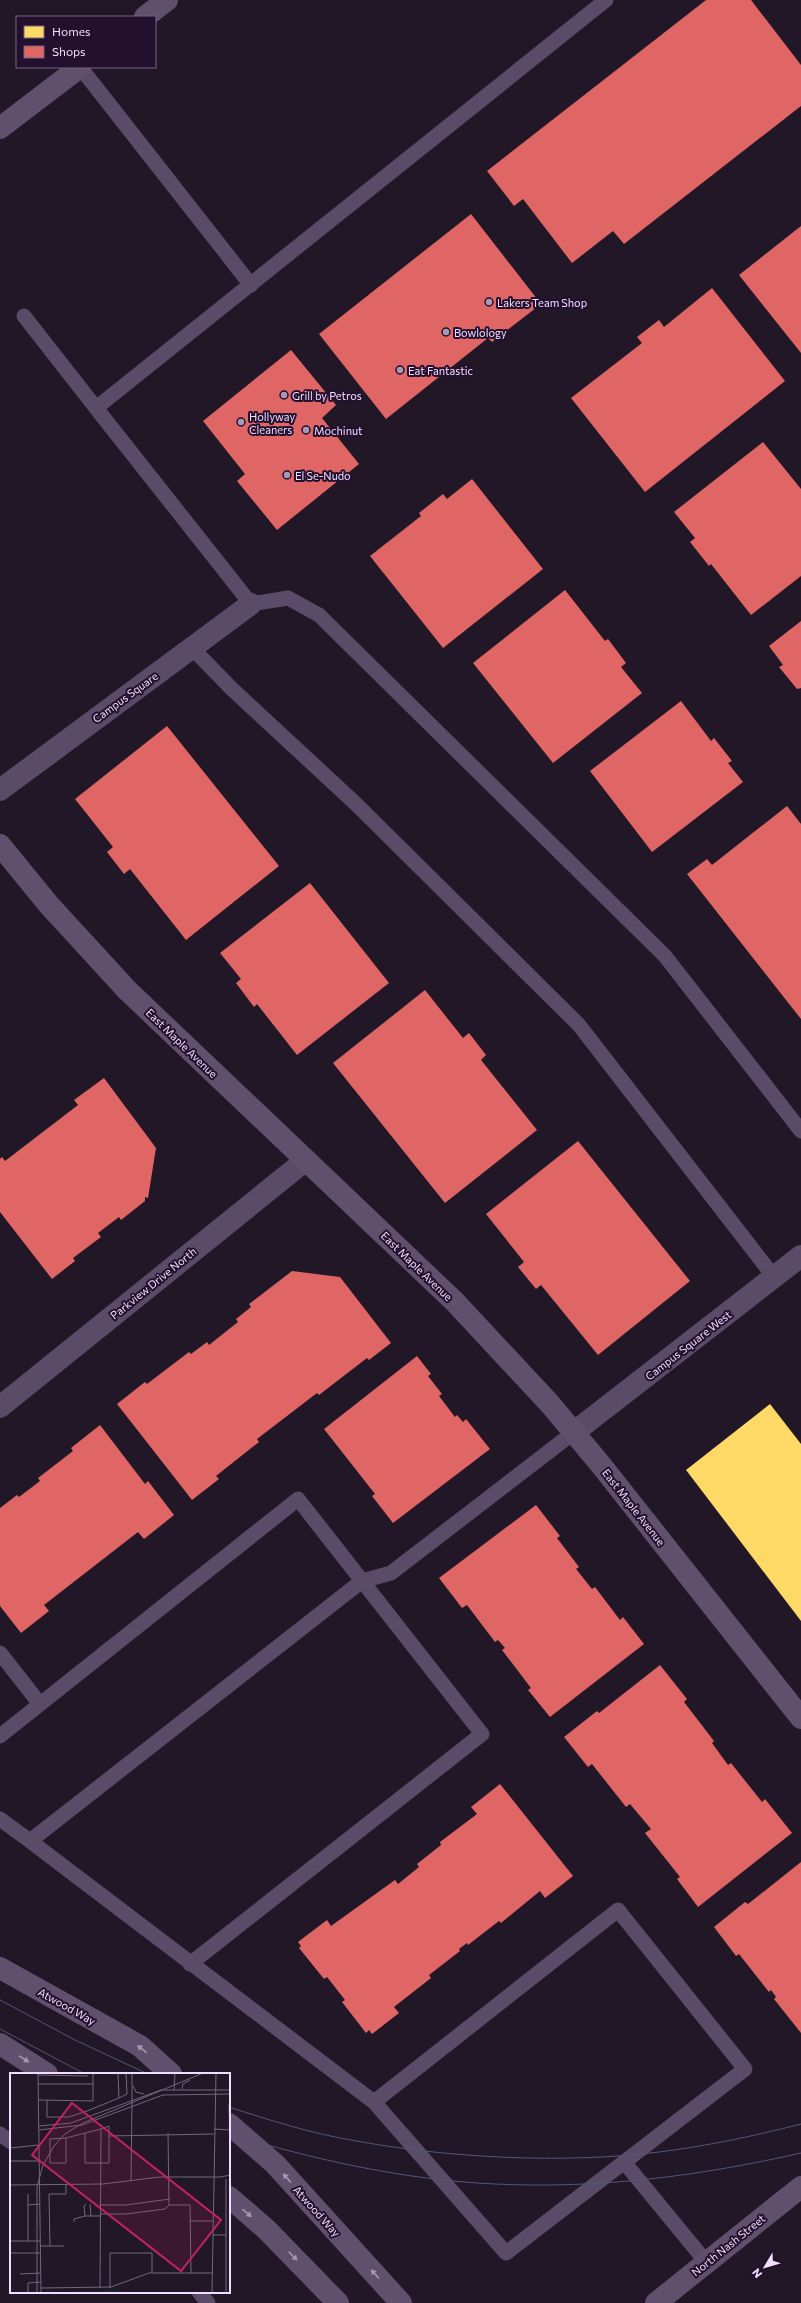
<svg xmlns="http://www.w3.org/2000/svg" width="801" height="2303" font-family="Commissioner,sans-serif">
	<rect width="100%" height="100%" fill="#211727"/>
	<path fill="#ffd966" d="M 770,1404 L 801,1444 L 801,1621 L 686,1470 Z"/>
	<path fill="#e06666" d="M 706,0 L 751,0 L 801,65 L 801,106 L 624,244 L 613,231 L 572,263 L 523,199 L 514,206 L 487,171 Z
		M 471,214 L 541,304 L 492,342 L 488,338 L 386,419 L 319,334 Z
		M 801,226 L 801,353 L 739,275 Z
		M 712,288 L 785,381 L 645,492 L 571,398 L 642,343 L 637,337 L 659,320 L 664,327 Z
		M 291,350 L 336,405 L 322,418 L 359,464 L 277,530 L 237,481 L 245,474 L 203,421 Z
		M 763,442 L 801,489 L 801,576 L 751,615 L 711,564 L 709,566 L 690,542 L 695,538 L 674,512 Z
		M 472,479 L 543,569 L 443,648 L 370,556 L 421,516 L 419,513 L 443,494 L 447,499 Z
		M 565,590 L 605,641 L 608,639 L 626,663 L 621,667 L 642,693 L 553,763 L 473,663 Z
		M 801,621 L 801,688 L 797,689 L 779,667 L 783,665 L 769,646 Z
		M 681,701 L 711,741 L 714,738 L 732,761 L 728,763 L 743,782 L 652,852 L 590,771 Z
		M 167,726 L 279,866 L 186,940 L 130,869 L 124,874 L 107,852 L 113,847 L 75,799 Z
		M 787,806 L 801,824 L 801,1019 L 687,874 L 707,859 L 712,865 Z
		M 310,883 L 389,983 L 297,1055 L 257,1004 L 254,1007 L 236,983 L 241,979 L 220,953 Z
		M 425,990 L 463,1038 L 469,1033 L 486,1055 L 481,1060 L 537,1130 L 445,1203 L 333,1063 Z
		M 104,1078 L 156,1148 L 148,1198 L 145,1197 L 145,1201 L 121,1220 L 119,1217 L 98,1233 L 101,1237 L 73,1258 L 75,1261 L 52,1279 L 0,1212 L 0,1159 L 2,1157 L 5,1161 L 78,1105 L 74,1100 Z
		M 578,1141 L 690,1281 L 598,1355 L 541,1285 L 536,1289 L 518,1267 L 524,1262 L 486,1214 Z
		M 292,1271 L 340,1277 L 391,1343 L 369,1360 L 367,1358 L 319,1395 L 317,1393 L 257,1439 L 259,1442 L 216,1476 L 219,1479 L 192,1500 L 117,1404 L 145,1382 L 147,1384 L 189,1352 L 191,1354 L 207,1342 L 209,1345 L 238,1322 L 236,1319 L 251,1307 L 249,1304 Z
		M 417,1356 L 431,1374 L 428,1376 L 442,1394 L 439,1396 L 455,1417 L 457,1415 L 463,1422 L 466,1419 L 490,1449 L 393,1523 L 372,1496 L 375,1494 L 324,1429 Z
		M 100,1425 L 145,1484 L 148,1481 L 174,1515 L 144,1539 L 138,1532 L 44,1605 L 49,1611 L 21,1633 L 0,1606 L 0,1508 L 17,1495 L 19,1497 L 40,1481 L 38,1478 L 73,1451 L 71,1448 Z
		M 536,1505 L 560,1536 L 557,1538 L 579,1567 L 576,1569 L 592,1589 L 595,1587 L 620,1620 L 623,1617 L 644,1644 L 550,1717 L 528,1690 L 531,1688 L 502,1650 L 505,1648 L 498,1640 L 495,1642 L 467,1605 L 462,1608 L 439,1578 Z
		M 660,1665 L 687,1699 L 684,1702 L 714,1741 L 712,1743 L 728,1765 L 731,1763 L 762,1802 L 765,1799 L 792,1833 L 698,1907 L 677,1879 L 680,1877 L 645,1833 L 651,1829 L 630,1804 L 626,1807 L 592,1764 L 588,1767 L 564,1737 L 597,1711 L 599,1713 Z
		M 500,1784 L 573,1876 L 545,1898 L 540,1891 L 501,1923 L 499,1921 L 468,1945 L 467,1943 L 459,1949 L 460,1951 L 429,1975 L 431,1978 L 394,2007 L 399,2013 L 372,2034 L 369,2030 L 366,2033 L 342,2002 L 345,2000 L 327,1977 L 324,1979 L 299,1948 L 301,1946 L 298,1942 L 327,1920 L 331,1926 L 395,1880 L 398,1884 L 419,1867 L 417,1864 L 441,1845 L 440,1842 L 477,1814 L 471,1807 Z
		M 801,1862 L 801,2033 L 774,1999 L 776,1997 L 771,1990 L 769,1992 L 739,1954 L 736,1956 L 714,1927 L 745,1902 L 748,1904 Z"/>
	<g fill="none" stroke-linecap="round" stroke-linejoin="round">
		<path stroke="#5a4c68" stroke-width="15" d="M 606,0 L 96,408 L 251,604 L 288,598 L 319,615 L 665,956 L 801,1131
			M 80,67 L 251,285
			M 24,316 L 96,408
			M 192,648 L 232,689 L 356,804 L 579,1025 L 774,1277
			M 0,1653 L 40,1704
			M 0,1736 L 298,1499 L 482,1734 L 190,1964
			M 0,1819 L 30,1841
			M 374,2102 L 618,1910 L 745,2069 L 506,2253 L 374,2102 L 30,1841 L 362,1581 L 391,1573 L 573,1433
			M 0,2134 L 11,2142
			M 624,2162 L 707,2263
			M 199,2292 L 208,2303"/>
		<path stroke="#5a4c68" stroke-width="22" d="M 0,790 L 251,604
			M 0,1407 L 306,1160
			M 573,1433 L 801,1256"/>
		<path stroke="#60506d" stroke-width="22" d="M 145,17 L 167,0
			M 0,128 L 80,67
			M 0,845 L 49,905 L 127,990 L 455,1302 L 550,1404 L 601,1465 L 801,1718
			M 0,1968 L 140,2046 L 171,2074
			M 0,2044 L 47,2074
			M 229,2124 L 275,2164 L 401,2303
			M 229,2197 L 266,2229 L 338,2303
			M 656,2303 L 801,2187"/>
		<path stroke="#545676" stroke-width="1" d="M 0,2000 L 75,2040 L 148,2074
			M 0,2029 L 85,2074
			M 229,2107 C 269,2120 310,2133 351,2140 C 446,2158 563,2164 659,2152 C 707,2146 754,2136 801,2124
			M 229,2134 C 316,2160 405,2180 495,2184 C 599,2189 700,2176 801,2153"/>
	</g>
	<defs><path id="oneway-solid" d="M-6-.8H1V-3.2L6.5 0L1 3.2V.8H-6Z"/></defs>
	<g fill="#a896b6">
		<use href="#oneway-solid" transform="translate(142 2049) rotate(-142)"/>
		<use href="#oneway-solid" transform="translate(24 2059) rotate(32)"/>
		<use href="#oneway-solid" transform="translate(287 2178) rotate(-132)"/>
		<use href="#oneway-solid" transform="translate(247 2213) rotate(41)"/>
		<use href="#oneway-solid" transform="translate(293 2256) rotate(45)"/>
		<use href="#oneway-solid" transform="translate(375 2274) rotate(-132)"/>
	</g>
	<g fill="#a898b3" stroke="#23102e" stroke-width="1.5">
		<circle cx="489" cy="302" r="4"/>
		<circle cx="446" cy="332" r="4"/>
		<circle cx="400" cy="370" r="4"/>
		<circle cx="284" cy="395" r="4"/>
		<circle cx="241" cy="422" r="4"/>
		<circle cx="306" cy="430" r="4"/>
		<circle cx="287" cy="475" r="4"/>
	</g>
	<g text-anchor="middle" dominant-baseline="central" stroke-width="4" stroke-linejoin="round" paint-order="stroke">
		<g font-size="11" fill="#f1ddff" stroke="#23102e" text-anchor="start">
			<text x="497" y="302">Lakers Team Shop</text>
			<text x="454" y="332">Bowlology</text>
			<text x="408" y="370">Eat Fantastic</text>
			<text x="292" y="395">Grill by Petros</text>
			<text x="249" y="416">Hollyway<tspan x="249" dy="13">Cleaners</tspan></text>
			<text x="314" y="430">Mochinut</text>
			<text x="295" y="475">El Se-Nudo</text>
		</g>
		<g font-size="11" fill="#f1ddff" stroke="#23102e">
			<text transform="translate(125 697) rotate(-36)">Campus Square</text>
			<text transform="translate(182 1043) rotate(44)">East Maple Avenue</text>
			<text transform="translate(417 1266) rotate(44)">East Maple Avenue</text>
			<text transform="translate(153 1283) rotate(-39)">Parkview Drive North</text>
			<text transform="translate(688 1345) rotate(-38)">Campus Square West</text>
			<text transform="translate(634 1507) rotate(52)">East Maple Avenue</text>
			<text transform="translate(67 2006) rotate(29)">Atwood Way</text>
			<text transform="translate(317 2211) rotate(48)">Atwood Way</text>
			<text transform="translate(728 2245) rotate(-39)">North Nash Street</text>
		</g>
	</g>
	<g transform="translate(10 2073)">
		<rect width="220" height="220" fill="#211727"/>
		<path d="M 108,216 L 112,220 L 36,220 L 96,218 Z" fill="#152636"/>
		<path fill="none" stroke="#74667d" stroke-width="1" d="M 28,0 L 31,220M 28,2 L 78,3M 28,11 L 83,11M 123,13 L 126,19 L 134,21M 172,16 L 173,11 L 180,7M 164,17 L 165,0M 109,25 L 117,21 L 116,0M 122,26 L 122,0M 29,27 L 83,28 L 83,0M 37,27 L 37,44 L 59,44 L 77,38 L 109,25 L 108,0M 219,31 L 220,71M 29,53 L 61,50 L 151,17 L 220,17M 204,56 L 220,57M 29,57 L 72,52 L 153,22 L 220,21M 75,60 L 75,90 L 99,90 L 99,53 L 91,56M 158,60 L 159,132M 99,63 L 204,61M 56,65 L 56,90 L 40,90 L 40,66 L 56,65 L 91,56 L 90,215M 0,75 L 29,72M 0,88 L 29,88M 121,108 L 122,26M 0,112 L 93,111 L 150,104 L 211,104 L 220,102M 18,121 L 18,132 L 30,131M 80,131 L 81,143M 18,132 L 18,168M 89,132 L 116,132 L 160,126M 90,141 L 116,141 L 155,136 L 159,132 L 180,132 L 181,200M 75,143 L 74,133 L 76,131M 180,148 L 203,148M 64,149 L 64,146 L 75,143 L 90,143M 203,162 L 216,162M 0,168 L 30,168M 30,173 L 40,173 L 39,121 L 56,121 L 56,112M 40,173 L 54,173M 0,180 L 31,180M 10,201 L 31,200M 31,215 L 101,214 L 139,200 L 202,200M 100,215 L 100,180 L 142,180 L 142,200M 18,220 L 18,210 L 31,209M 27,220 L 27,114 L 33,92 L 44,73 L 55,61 L 73,50 L 193,0M 202,220 L 206,0M 216,220 L 216,106"/>
		<path fill="#c42263" fill-opacity="0.15" stroke="#c42263" stroke-width="2" d="M 62,30 L 211,147 L 171,198 L 22,82 Z"/>
		<rect width="220" height="220" fill="none" stroke="#f1ddff" stroke-width="2"/>
	</g>
	<rect x="16" y="16" width="140" height="52" fill="#23102e" stroke="#756282"/>
	<rect x="24" y="26" width="20" height="12" fill="#ffd966" stroke="#756282"/>
	<text x="52" y="36" font-size="12" fill="#f1ddff">Homes</text>
	<rect x="24" y="46" width="20" height="12" fill="#e06666" stroke="#756282"/>
	<text x="52" y="56" font-size="12" fill="#f1ddff">Shops</text>
	<g transform="translate(765 2267) rotate(232)" stroke="#23102e" stroke-width="3" paint-order="stroke">
	<path d="M0-3L7 15L0 10L-7 15Z" fill="#f1ddff"/>
	<text y="-6" font-size="11" font-weight="bold" text-anchor="middle" fill="#f1ddff">N</text>
	</g>
</svg>
